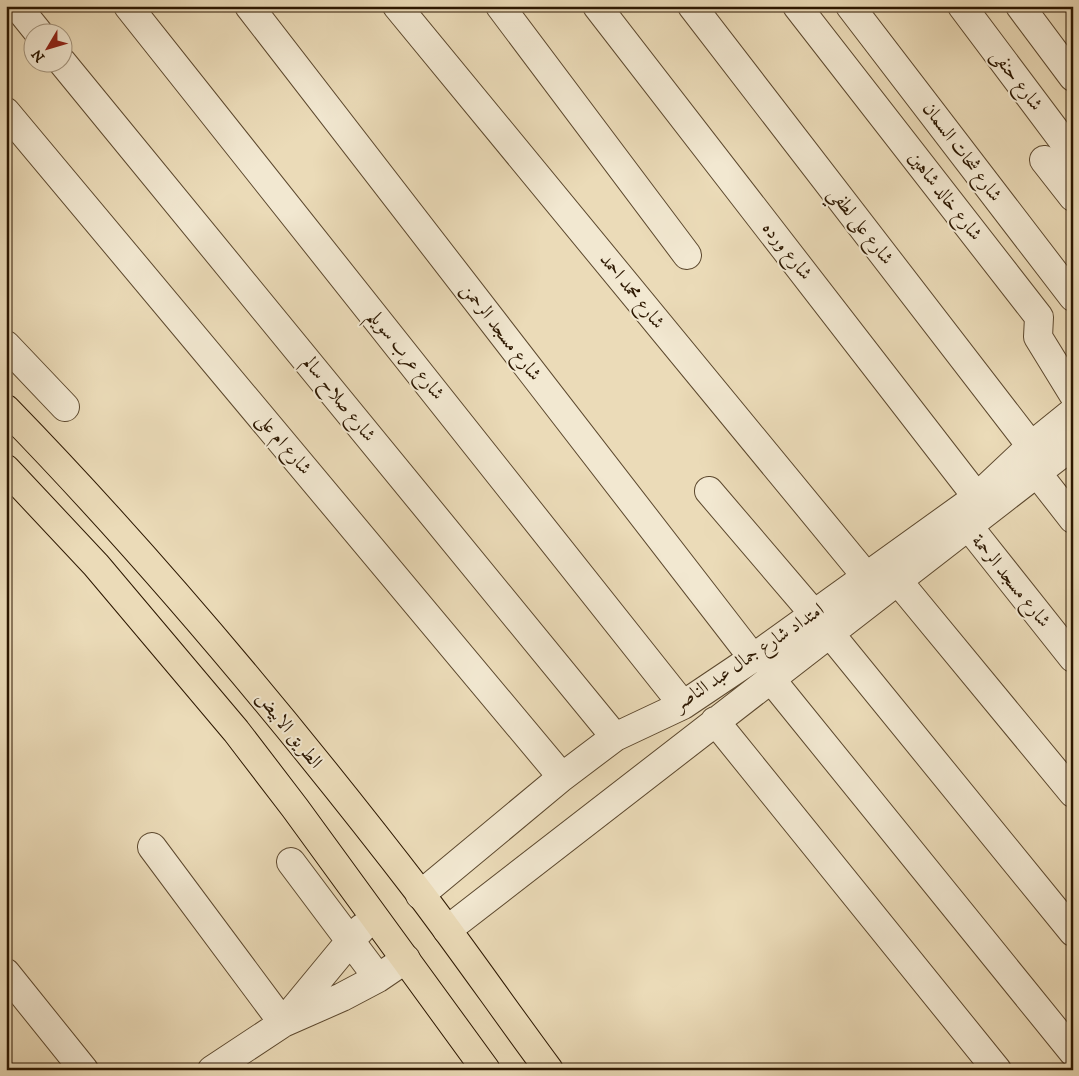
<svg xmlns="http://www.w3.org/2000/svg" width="1079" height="1076" font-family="'IM FELL DW Pica',Amiri,serif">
	<rect width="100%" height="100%" fill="#ebdbb8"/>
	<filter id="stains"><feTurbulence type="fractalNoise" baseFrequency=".004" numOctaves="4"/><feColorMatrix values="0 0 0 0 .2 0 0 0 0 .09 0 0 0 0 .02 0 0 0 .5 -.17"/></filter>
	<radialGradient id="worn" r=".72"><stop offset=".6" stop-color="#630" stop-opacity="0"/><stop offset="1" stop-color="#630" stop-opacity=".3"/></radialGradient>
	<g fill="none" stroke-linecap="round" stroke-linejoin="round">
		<defs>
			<path id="minor" d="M 17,6 L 38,32
				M 128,6 L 683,705
				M 249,6 L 753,658
				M 397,6 L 866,576
				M 500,6 L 687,255
				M 597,6 L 977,497
				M 692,6 L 1031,446
				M 797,6 L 1039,317 L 1038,337 L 1073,394
				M 850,6 L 1073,297
				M 962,6 L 1073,154
				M 1020,6 L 1073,77
				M 62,62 L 615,737
				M 6,112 L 562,777
				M 1044,160 L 1073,197
				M 6,345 L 65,407
				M 1037,473 L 1073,519
				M 709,491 L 814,614 L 1073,932
				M 969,527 L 1073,658
				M 898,581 L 1073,793
				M 770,678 L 1073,1052
				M 715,721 L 997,1070
				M 152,847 L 283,1023
				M 291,862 L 378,978
				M 420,895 L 562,777 L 615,737 L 683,705 L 753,658 L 977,497 L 1031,446 L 1073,412
				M 447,930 L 1073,445
				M 6,973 L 84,1070
				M 285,1020 L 351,940 L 362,928
				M 212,1070 L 283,1023 L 342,997 L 378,978 L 406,959"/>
			<path id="major" d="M 6,409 C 155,562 292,727 422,896 C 465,953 506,1012 549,1070
				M 6,469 L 96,565 L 236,731 L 295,808 L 486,1070"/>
		</defs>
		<use href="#minor" stroke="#5c482e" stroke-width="30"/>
		<use href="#major" stroke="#2c1700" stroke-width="30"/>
		<use href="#minor" stroke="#f2e8d1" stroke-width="28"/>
		<use href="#major" stroke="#ebdbb8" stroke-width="28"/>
	</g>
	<g text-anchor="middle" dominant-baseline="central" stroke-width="4" stroke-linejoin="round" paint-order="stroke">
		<g font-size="19" fill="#2c1700" stroke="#f2e8d1">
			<text transform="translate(1017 80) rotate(53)">شارع حنفى</text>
			<text transform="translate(962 152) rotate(53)">شارع شحات السمان</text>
			<text transform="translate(945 196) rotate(52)">شارع خالد شاهين</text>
			<text transform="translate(861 226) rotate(52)">شارع على لطفي</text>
			<text transform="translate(787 251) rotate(52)">شارع ورده</text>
			<text transform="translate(632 291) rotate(51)">شارع محمد احمد</text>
			<text transform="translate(501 332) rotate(52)">شارع مسجد الرحمن</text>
			<text transform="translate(406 355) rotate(51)">شارع عرب سويلم</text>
			<text transform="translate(339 399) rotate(51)">شارع صلاح سالم</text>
			<text transform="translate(284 444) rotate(50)">شارع ام على</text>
			<text transform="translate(1011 581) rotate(51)">شارع مسجد الرحمة</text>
			<text transform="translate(749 657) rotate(-34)">امتداد شارع جمال عبد الناصر</text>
			<text transform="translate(289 730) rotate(51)">الطريق الابيض</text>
		</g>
	</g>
	<rect width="1079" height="1076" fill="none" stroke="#ebdbb8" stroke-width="25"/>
	<rect x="8" y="8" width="1064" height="1061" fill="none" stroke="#2c1700" stroke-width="2.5"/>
	<rect x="12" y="12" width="1054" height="1051" fill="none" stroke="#2c1700"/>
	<g transform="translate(48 48) rotate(232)"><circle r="24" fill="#f2e8d1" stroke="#a3947d"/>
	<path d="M0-4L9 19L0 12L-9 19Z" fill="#8f2418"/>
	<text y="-8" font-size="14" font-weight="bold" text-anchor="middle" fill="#2c1700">N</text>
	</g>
	<rect width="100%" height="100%" filter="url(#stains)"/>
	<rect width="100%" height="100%" fill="url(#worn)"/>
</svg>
